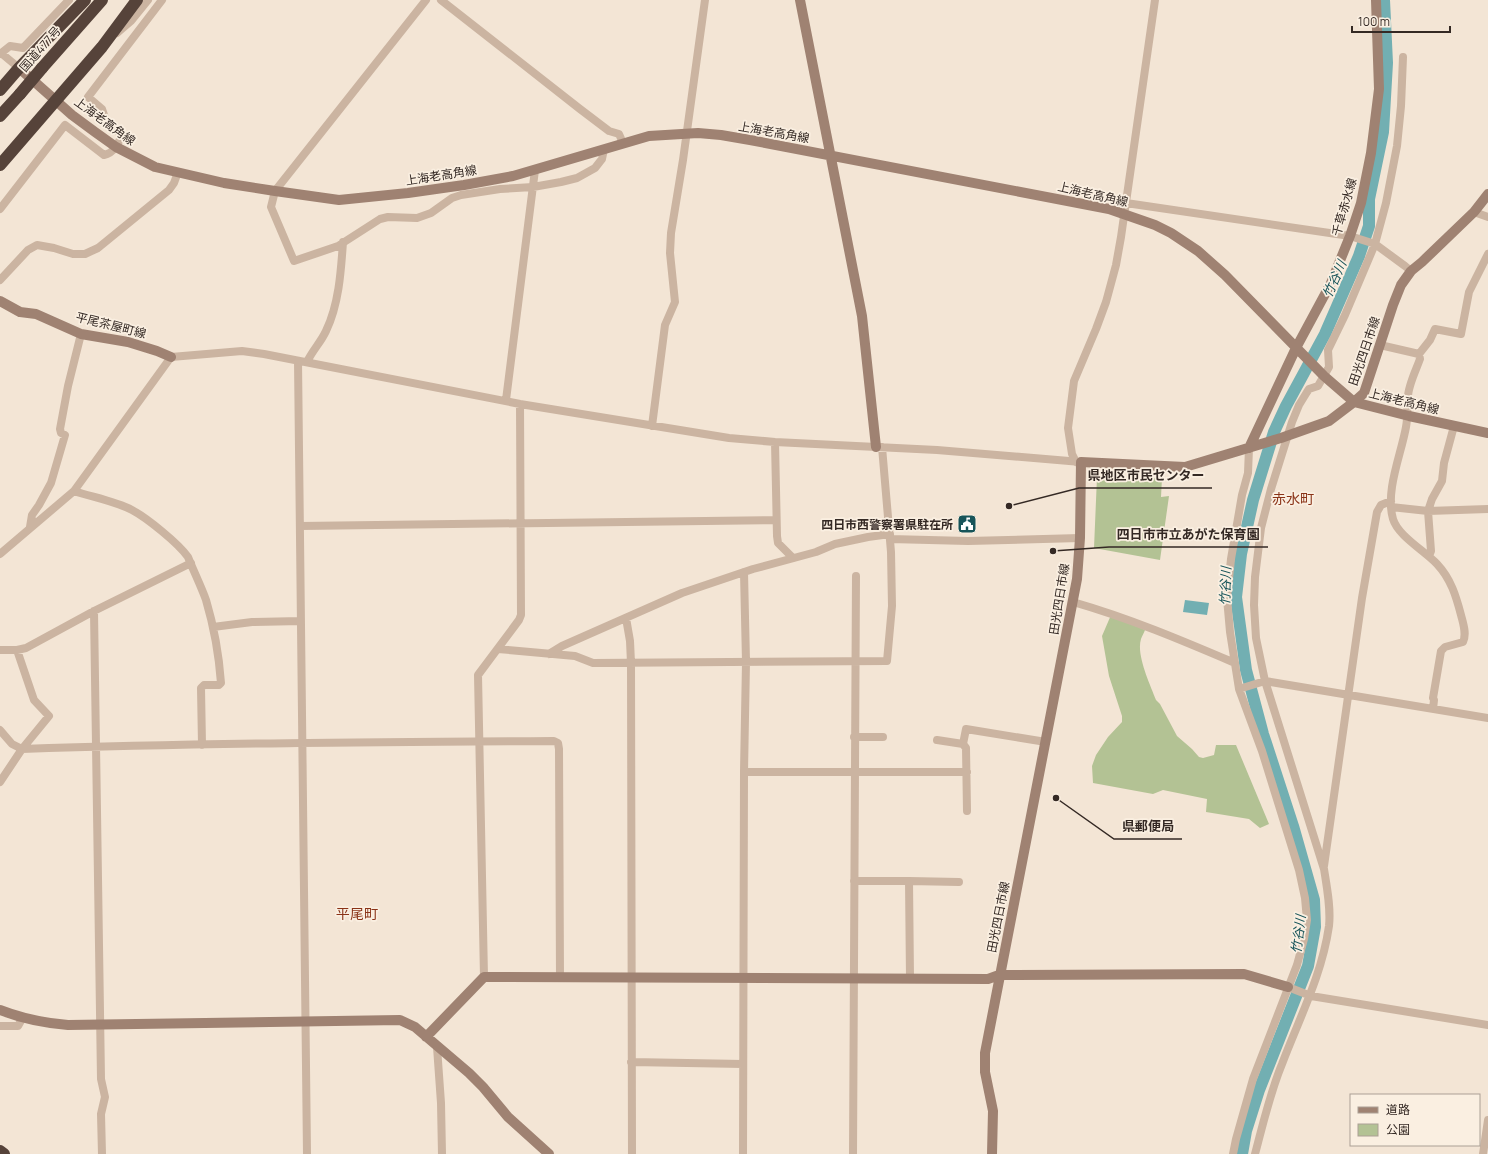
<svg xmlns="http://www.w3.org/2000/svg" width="1488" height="1154" font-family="Manrope,'Noto Sans JP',sans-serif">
	<rect width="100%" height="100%" fill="#f3e5d5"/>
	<path fill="#b3c294" d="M 1097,477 L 1162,478 L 1161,497 L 1169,496 L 1160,560 L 1094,548 Z
		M 1111,615 L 1145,630 C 1144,633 1142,636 1141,639 C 1136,655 1150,684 1156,700 L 1160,704 L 1177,736 L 1192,749 L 1199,757 L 1203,758 L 1214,755 L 1216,745 L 1236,745 L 1269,824 L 1260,828 L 1249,819 L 1206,812 L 1207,799 L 1163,790 L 1153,794 L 1093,783 L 1092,766 L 1096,755 L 1108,737 L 1122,722 L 1122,716 L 1109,676 L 1102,636 Z"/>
	<path fill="#72afb2" d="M 1185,600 L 1209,603 L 1207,615 L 1183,612 Z"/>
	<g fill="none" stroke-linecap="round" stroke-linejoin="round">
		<path stroke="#72afb2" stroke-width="12" d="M 1242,1154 L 1246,1131 L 1259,1090 L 1308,966 L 1315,927 L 1314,900 L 1293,826 L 1263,734 L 1246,670 L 1236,597 L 1241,554 L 1253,500 L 1274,432 L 1286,406 L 1325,334 L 1359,256 L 1369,226 L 1369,199 L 1383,132 L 1387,63 L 1384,0"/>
		<path stroke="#cbb4a1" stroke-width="8" d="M 426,0 L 275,191 L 271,207 L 294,261 L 338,246 L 380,219 L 388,217 L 417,218 L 431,213 L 452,198 L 461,195 L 500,189 L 533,187 L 561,182 L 577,178 L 595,168 L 602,159 L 604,149
			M 441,0 L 580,109 L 609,131 L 619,134 L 623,143
			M 117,33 L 131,21 L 148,0
			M 1,53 L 19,68
			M 0,54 L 10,46 L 23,48 L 69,0
			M 1126,203 L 1350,236 L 1375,244 L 1405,266 L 1411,271
			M 0,209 L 65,125 L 104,155 C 114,153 118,144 122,135 L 106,121 L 102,109 L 88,97 L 162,0
			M 1474,212 L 1488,217
			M 0,280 L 28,250 L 37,245 L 54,248 L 73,254 L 85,254 L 98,248 L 169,190 L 174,183 L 178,172
			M 1380,345 L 1419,354 L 1430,340 L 1435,329 L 1461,334 L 1469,292 L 1488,254
			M 1419,354 L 1420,359 C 1416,370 1408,386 1408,397 C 1407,407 1408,416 1406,427 C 1401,455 1385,491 1393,519 C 1398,536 1425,551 1437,564 C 1451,579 1456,596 1461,615 C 1463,623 1467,634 1463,642 L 1445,647 L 1441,651 L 1433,698 L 1434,700 L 1433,709
			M 298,361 L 307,1154
			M 307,362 C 312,351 321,342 326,331 C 339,304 341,271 343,242
			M 506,400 L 535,170
			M 652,426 L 665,325 L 675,302 L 670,253 L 671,233 L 683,160 L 705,0
			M 775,442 L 777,536 L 778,543 L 793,558
			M 1076,462 L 1072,454 L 1068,428 L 1074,381 L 1096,329 L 1106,302 L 1116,265 L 1121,237 L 1155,0
			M 74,491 C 92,497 115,501 132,510 C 147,518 178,543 188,557 C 194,572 201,586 206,600 C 214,627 219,655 221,683 L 219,685 L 204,685 L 201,688 L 202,745
			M 1391,507 L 1428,511
			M 1428,511 L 1488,509
			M 300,526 L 776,520
			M 30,527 L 32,515 L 39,505 L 51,483 L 65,435 L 61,433 L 60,429 L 68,386 L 81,334
			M 890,539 L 968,541 L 1080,538
			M 0,554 L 74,491 L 171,357 L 242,351 L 264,354 L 520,404 L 729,438 L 775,442 L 937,450 L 1081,462
			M 1429,556 L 1431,551 L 1428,511 L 1432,499 L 1442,481 L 1444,463 L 1454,426
			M 1073,602 C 1129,618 1181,640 1235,663
			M 94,611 L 101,1079 L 105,1097 L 101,1114 L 102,1154
			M 626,618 L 630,641 L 631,663 L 632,1154
			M 213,627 L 252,622 L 301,621
			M 498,649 L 575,656 L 593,663 L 887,661 L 892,606 L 891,552 L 882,447
			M 0,650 L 17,650 L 26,648 L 94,611 L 191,563
			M 549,654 L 562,646 L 682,593 L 753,569 L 816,552 L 835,544 L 868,537 L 890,534
			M 1239,689 L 1265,681 L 1488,718
			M 0,730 L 12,744 L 22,749 C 199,743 377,742 554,741 L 558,743 L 559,749 L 560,977
			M 854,737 L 883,737
			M 937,740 L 963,744 L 966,729 L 1046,742
			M 963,744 L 966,748 L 967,811
			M 744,772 L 967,772
			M 0,782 L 22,749 L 49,716 L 34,700 L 17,650
			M 1324,866 L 1362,598 L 1377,512 L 1381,505 L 1391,501
			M 854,881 L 909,881 L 910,978
			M 909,881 L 959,882
			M 484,977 L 478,675 L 519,620 L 521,615 L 520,404
			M 1288,987 L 1311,996 L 1488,1025
			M 0,1026 L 18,1026 L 22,1019
			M 437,1047 L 441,1103 L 442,1154
			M 631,1062 L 743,1064
			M 743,1154 L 744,772 L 746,662 L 744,572
			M 853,1154 L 856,576
			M 1233,1154 L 1236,1139 L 1253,1079 L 1297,965 L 1304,939 L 1307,920 L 1305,898 L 1299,870 L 1262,751 L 1239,689 L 1230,632 L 1227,598 L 1231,559 L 1242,495 L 1248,473 L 1249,448
			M 1255,1154 C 1263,1124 1270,1093 1282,1064 C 1299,1019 1322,975 1329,926 C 1331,908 1327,888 1324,869 L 1265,681 L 1256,638 L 1254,605 L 1255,577 L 1261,528 L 1271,489 L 1292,422 L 1299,405 L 1307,392 L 1309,389 L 1318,386 L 1329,367 L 1328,350 L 1345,315 L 1375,244 L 1386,203 L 1397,146 L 1401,106 L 1403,57
			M 1483,1154 L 1488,1120"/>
		<path stroke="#9f8272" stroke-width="10" d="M 800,0 L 862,316 L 876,447
			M 19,68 L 72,115 L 95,132 L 116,147 L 155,167 L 224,183 L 275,191 L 339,200 L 408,193 L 464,185 L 513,176 L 649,136 L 698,133 L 721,135 L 750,140 L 1109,209 L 1155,225 L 1171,233 L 1198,251 L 1225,275 L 1324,376 L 1354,402 L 1409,416 L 1488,433
			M 0,301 L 20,312 L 36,314 L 81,334 L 128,342 L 157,351 L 171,357
			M 1249,448 L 1296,348 L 1331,283 L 1350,236 L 1361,203 L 1371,153 L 1379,89 L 1376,0
			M 0,1010 C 23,1019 43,1023 68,1025 L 400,1020 L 415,1027 L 469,1073 L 483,1087 L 508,1117 L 549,1154
			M 426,1037 L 484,977 L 988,979 L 999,975 L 1244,974 L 1288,987
			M 992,1154 L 993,1111 L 985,1072 L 985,1053 L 1077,579 L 1080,538 L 1081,462 L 1185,467 L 1281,438 L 1329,421 L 1354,402 L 1364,393 L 1393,305 L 1401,285 L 1411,271 L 1422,262 L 1474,212 L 1488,194"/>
		<path stroke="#56433a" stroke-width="12" d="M 42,68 L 102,0
			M 0,90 L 19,68 L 85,0
			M 0,116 L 20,94
			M 0,165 L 102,47 L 137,0
			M 0,1151 L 4,1154"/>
		<path stroke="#56433a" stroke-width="12" d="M 20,94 L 42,68"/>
	</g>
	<defs>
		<symbol id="civic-square" viewBox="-11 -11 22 22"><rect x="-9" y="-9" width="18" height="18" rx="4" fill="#175459" stroke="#faefe1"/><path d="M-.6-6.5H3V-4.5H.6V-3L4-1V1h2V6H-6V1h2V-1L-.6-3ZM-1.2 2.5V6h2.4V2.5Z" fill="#fff"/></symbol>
	</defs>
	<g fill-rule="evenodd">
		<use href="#civic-square" x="956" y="513" width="22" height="22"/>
	</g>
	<g text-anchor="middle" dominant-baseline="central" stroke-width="3.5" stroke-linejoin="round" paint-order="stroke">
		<g font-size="12" fill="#342924" stroke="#faefe1">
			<text transform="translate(40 49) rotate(-49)">国道477号</text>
			<text transform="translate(105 121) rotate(36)">上海老高角線</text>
			<text transform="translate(774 132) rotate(10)">上海老高角線</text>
			<text transform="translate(441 175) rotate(-9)">上海老高角線</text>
			<text transform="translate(1093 194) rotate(13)">上海老高角線</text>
			<text transform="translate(1344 207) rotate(-74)">千草赤水線</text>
			<text transform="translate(111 325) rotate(14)">平尾茶屋町線</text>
			<text transform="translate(1364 351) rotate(-71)">田光四日市線</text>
			<text transform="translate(1404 401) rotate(14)">上海老高角線</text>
			<text transform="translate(1059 599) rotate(-81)">田光四日市線</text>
			<text transform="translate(998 917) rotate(-79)">田光四日市線</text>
		</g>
		<g font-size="12" font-weight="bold" fill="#342924" stroke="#faefe1" text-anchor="end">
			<text x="953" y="524">四日市西警察署県駐在所</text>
		</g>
		<g font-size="13" font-style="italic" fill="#175459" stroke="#faefe1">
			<text transform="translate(1334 279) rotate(-66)">竹谷川</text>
			<text transform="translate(1225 586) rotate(-88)">竹谷川</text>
			<text transform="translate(1298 934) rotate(-83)">竹谷川</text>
		</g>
		<g font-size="14" fill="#8a3317" stroke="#faefe1">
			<text x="1293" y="498">赤水町</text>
			<text x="357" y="913">平尾町</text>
		</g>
	</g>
	<path fill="none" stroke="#342924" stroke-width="1.5" d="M1009 506L1079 488H1212M1053 551L1109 547H1268M1056 798L1114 839H1182"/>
	<g fill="#342924" stroke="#faefe1" stroke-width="1.5">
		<circle cx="1009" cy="506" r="4"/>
		<circle cx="1053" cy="551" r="4"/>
		<circle cx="1056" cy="798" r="4"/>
	</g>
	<g font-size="13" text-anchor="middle" font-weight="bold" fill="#342924" stroke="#faefe1" stroke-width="3.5" stroke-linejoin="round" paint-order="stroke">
		<text x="1146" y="480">県地区市民センター</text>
		<text x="1188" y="539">四日市市立あがた保育園</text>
		<text x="1148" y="831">県郵便局</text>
	</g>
	<rect x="1350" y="1094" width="130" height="52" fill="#faefe1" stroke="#aba095"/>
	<rect x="1358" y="1107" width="20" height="6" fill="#9f8272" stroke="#aba095"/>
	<text x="1386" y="1114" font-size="12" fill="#342924">道路</text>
	<rect x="1358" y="1124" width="20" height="12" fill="#b3c294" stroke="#aba095"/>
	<text x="1386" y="1134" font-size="12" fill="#342924">公園</text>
	<path d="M1352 26v6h98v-6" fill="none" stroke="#342924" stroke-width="2"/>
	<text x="1358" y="26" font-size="12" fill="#342924" stroke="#faefe1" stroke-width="3" paint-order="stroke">100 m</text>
</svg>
